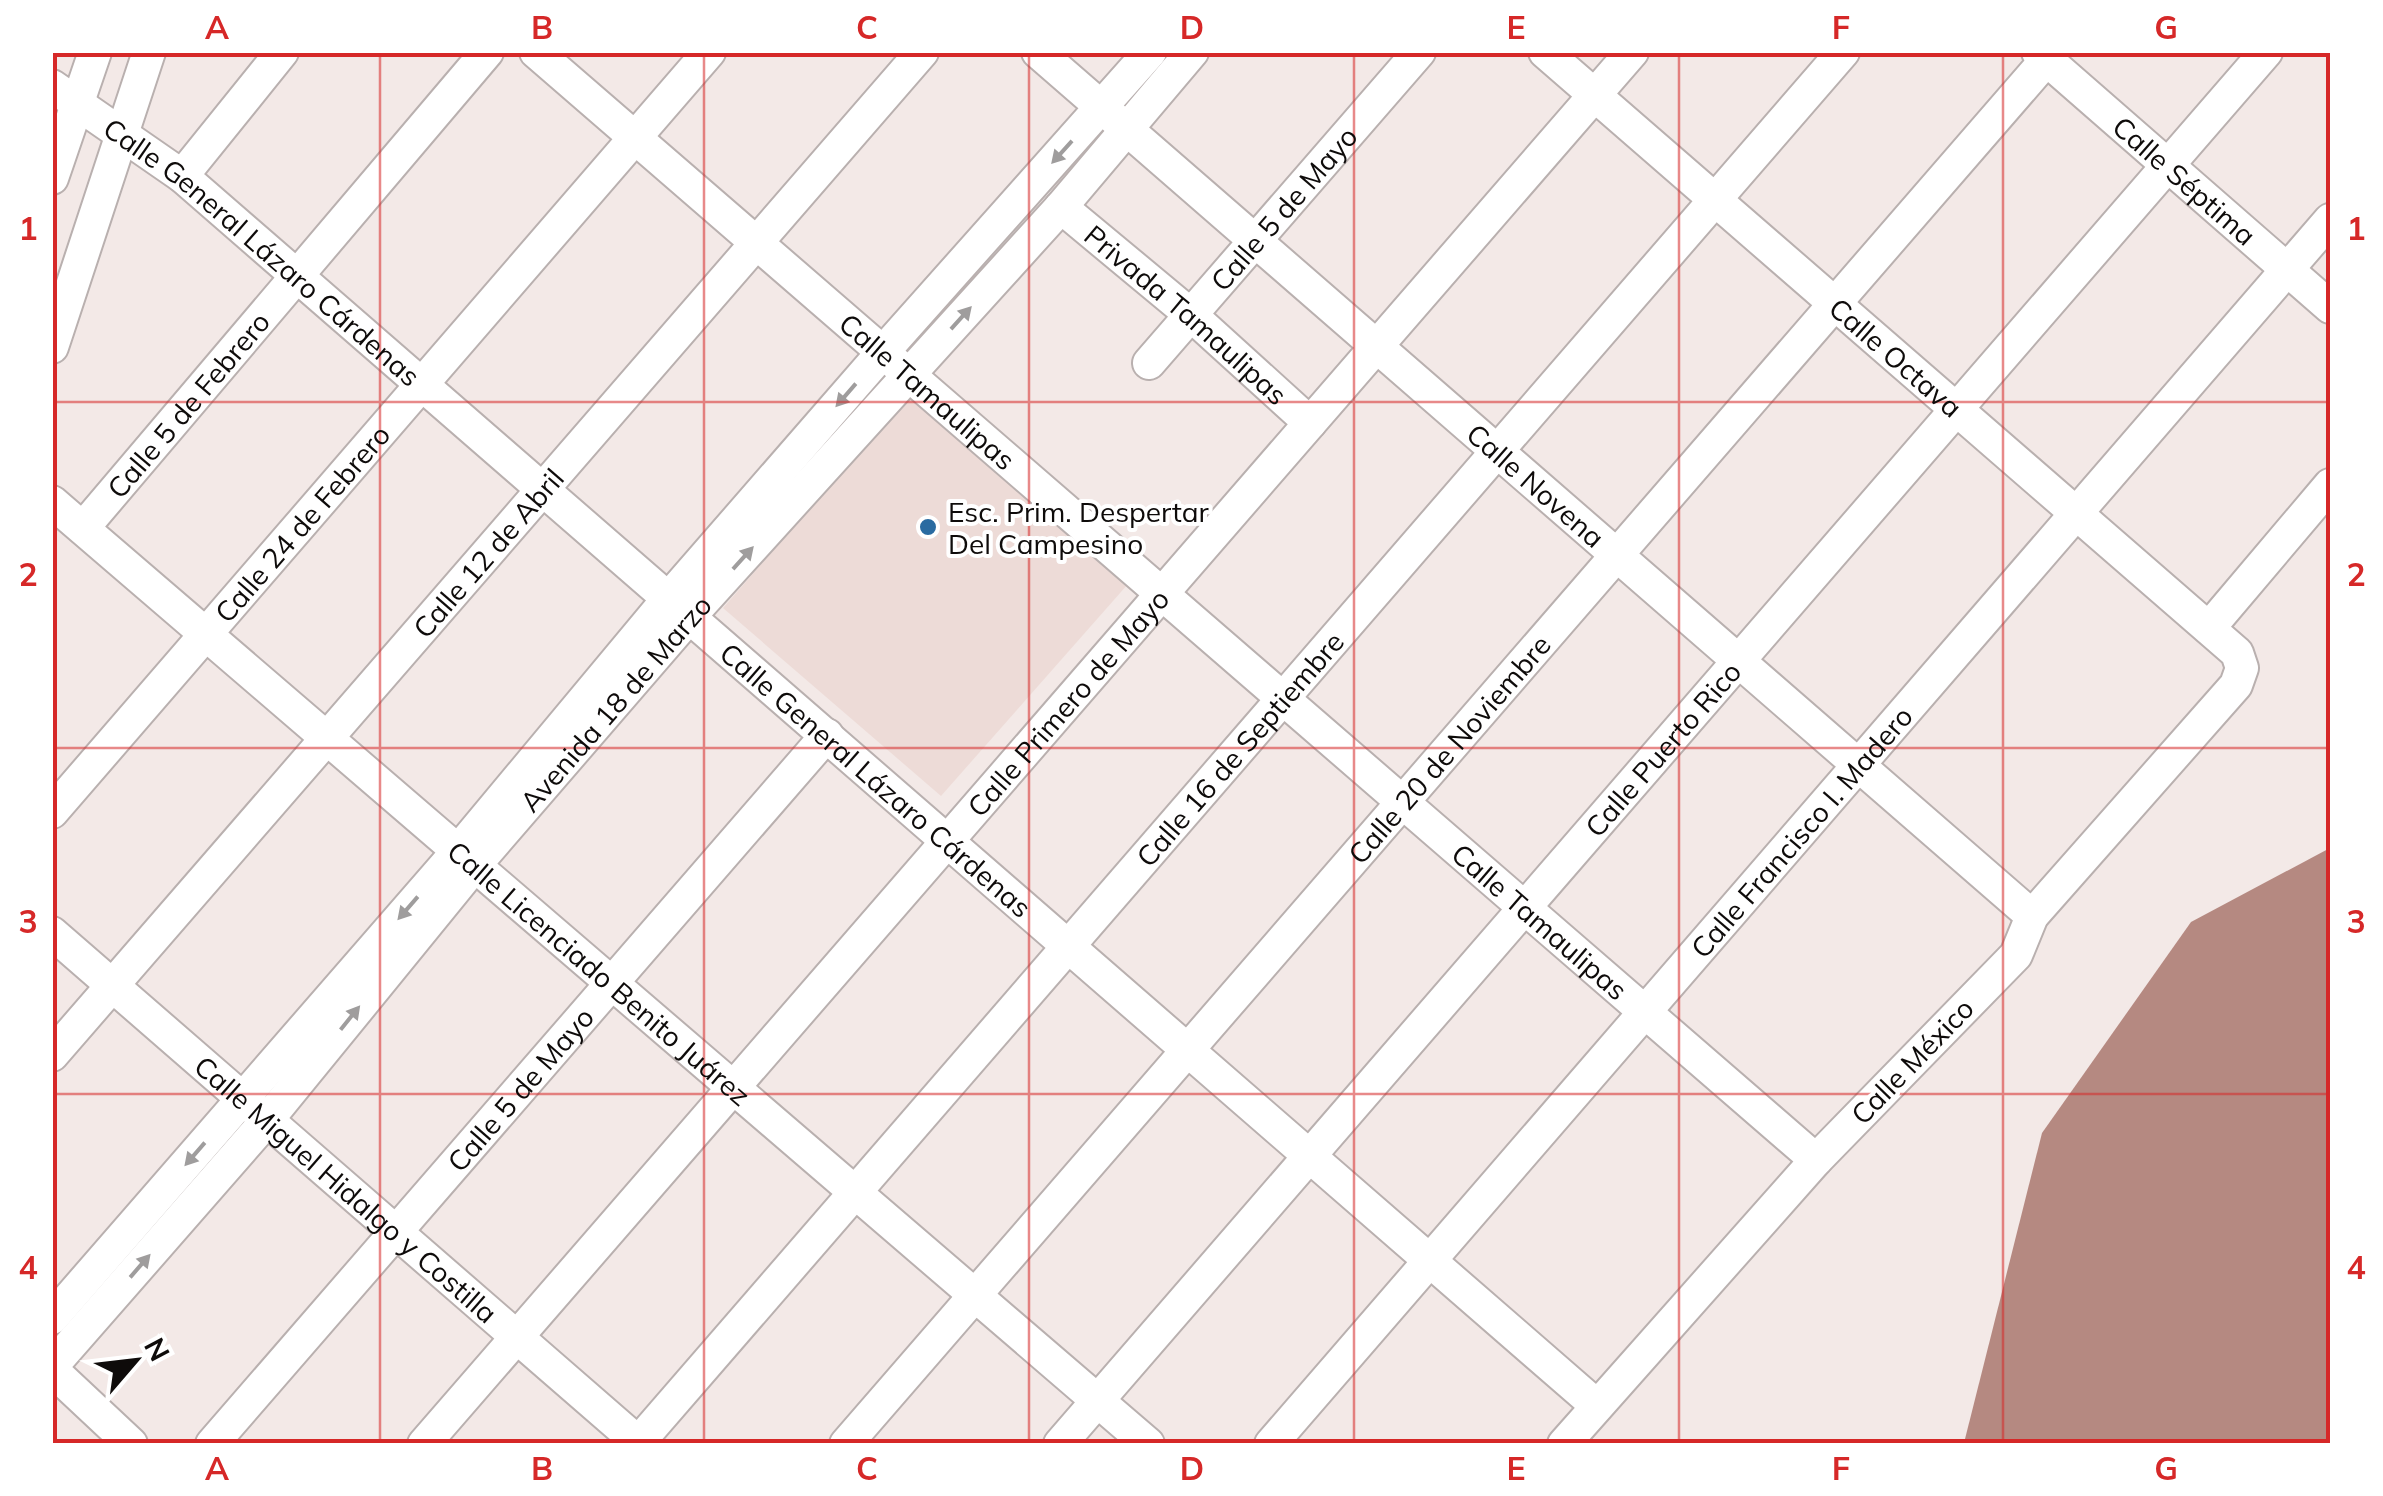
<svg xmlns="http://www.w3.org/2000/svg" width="2383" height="1496" font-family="Mulish,sans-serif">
	<rect width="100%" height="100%" fill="#f3e9e7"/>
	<path fill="#eddbd7" d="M 912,391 L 1128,584 L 941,796 L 723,608 Z"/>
	<path fill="#b58981" d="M 2330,848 L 2330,1443 L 1964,1443 L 2042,1133 L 2191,922 Z"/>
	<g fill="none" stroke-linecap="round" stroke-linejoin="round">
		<defs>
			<g id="minor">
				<path id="s1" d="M 536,52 L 1816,1160"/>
				<path id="s2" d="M 1038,52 L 2032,916"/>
				<path id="s3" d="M 1545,52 L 2237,653 L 2242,668 L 2236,685 L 2032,916 L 2016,955 L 1816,1160 L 1564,1444"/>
				<path id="s4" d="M 2038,52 L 2330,307"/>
				<path id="s5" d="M 52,86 L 182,176 L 1597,1406"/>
				<path d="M 182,176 L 282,52"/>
				<path d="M 52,178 L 95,52"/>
				<path id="s6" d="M 1061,207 L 1191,315 L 1310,423"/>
				<path d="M 52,347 L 149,52"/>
				<path id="s7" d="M 1149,363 L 1419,52"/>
				<path id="s8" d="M 52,502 L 1148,1444"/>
				<path id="s9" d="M 83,528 L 487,52"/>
				<path d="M 2209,628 L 2330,485"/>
				<path id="s10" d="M 52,812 L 709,52"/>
				<path id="s11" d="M 52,933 L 640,1444"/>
				<path id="s12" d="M 52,1055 L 922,52"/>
				<path d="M 52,1318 L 458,851 L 668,599 L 883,352 L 1150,52"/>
				<path id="s13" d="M 52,1366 L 268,1119 L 475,865 L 690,616 L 1061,207 L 1192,52"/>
				<path d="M 52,1370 L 131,1444"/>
				<path id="s14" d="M 212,1444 L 827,735"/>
				<path id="s15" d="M 424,1444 L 1632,52"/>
				<path id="s16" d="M 637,1444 L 1843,52"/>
				<path id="s17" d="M 846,1444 L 2053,52"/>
				<path id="s18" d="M 1060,1444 L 2266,52"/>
				<path id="s19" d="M 1271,1444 L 2330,220"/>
			</g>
		</defs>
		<use href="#minor" stroke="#b9b0af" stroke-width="36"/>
		<use href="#minor" stroke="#fff" stroke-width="32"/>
	</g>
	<defs><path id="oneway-solid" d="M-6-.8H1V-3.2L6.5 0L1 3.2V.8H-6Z" transform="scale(2.5)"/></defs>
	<g fill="#9f9d9d">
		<use href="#oneway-solid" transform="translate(1062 152) rotate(132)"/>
		<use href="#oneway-solid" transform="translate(961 318) rotate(-48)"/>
		<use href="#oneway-solid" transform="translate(846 395) rotate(131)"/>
		<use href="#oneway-solid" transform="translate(743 558) rotate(-48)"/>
		<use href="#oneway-solid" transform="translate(408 908) rotate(131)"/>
		<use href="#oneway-solid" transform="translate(350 1018) rotate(-51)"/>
		<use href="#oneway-solid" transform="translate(195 1154) rotate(131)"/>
		<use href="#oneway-solid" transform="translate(140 1266) rotate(-49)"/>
	</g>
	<path fill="none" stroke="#d62828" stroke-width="2.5" stroke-opacity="0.55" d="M 380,52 L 380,1444M 704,52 L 704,1444M 1029,52 L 1029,1444M 1354,52 L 1354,1444M 1679,52 L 1679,1444M 2003,52 L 2003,1444M 52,402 L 2330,402M 52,748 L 2330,748M 52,1094 L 2330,1094"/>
	<circle fill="#2a6ba1" stroke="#fff" stroke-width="4" cx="928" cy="527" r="10"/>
	<g text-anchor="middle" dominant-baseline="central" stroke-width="8" stroke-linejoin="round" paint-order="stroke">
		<g font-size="28" fill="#0e0b0a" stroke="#fff">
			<text stroke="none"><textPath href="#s4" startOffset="195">Calle Séptima</textPath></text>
			<text stroke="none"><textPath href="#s7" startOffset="205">Calle 5 de Mayo</textPath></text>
			<text stroke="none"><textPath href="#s5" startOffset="268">Calle General Lázaro Cárdenas</textPath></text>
			<text stroke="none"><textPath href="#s6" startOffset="165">Privada Tamaulipas</textPath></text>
			<text stroke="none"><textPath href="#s3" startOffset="465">Calle Octava</textPath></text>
			<text stroke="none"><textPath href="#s1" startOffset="518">Calle Tamaulipas</textPath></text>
			<text stroke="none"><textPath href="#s9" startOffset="162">Calle 5 de Febrero</textPath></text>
			<text stroke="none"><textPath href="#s2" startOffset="660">Calle Novena</textPath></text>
			<text stroke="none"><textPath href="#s10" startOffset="382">Calle 24 de Febrero</textPath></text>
			<text stroke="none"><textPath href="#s12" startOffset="665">Calle 12 de Abril</textPath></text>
			<text stroke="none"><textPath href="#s13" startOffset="870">Avenida 18 de Marzo</textPath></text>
			<text stroke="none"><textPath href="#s15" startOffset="982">Calle Primero de Mayo</textPath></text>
			<text stroke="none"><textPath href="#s16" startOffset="920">Calle 16 de Septiembre</textPath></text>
			<text stroke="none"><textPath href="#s17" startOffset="920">Calle 20 de Noviembre</textPath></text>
			<text stroke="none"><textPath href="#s18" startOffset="920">Calle Puerto Rico</textPath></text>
			<text stroke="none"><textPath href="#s5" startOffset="1078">Calle General Lázaro Cárdenas</textPath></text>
			<text stroke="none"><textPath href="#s19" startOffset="810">Calle Francisco I. Madero</textPath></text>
			<text stroke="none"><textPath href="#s1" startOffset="1328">Calle Tamaulipas</textPath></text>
			<text stroke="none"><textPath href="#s8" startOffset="722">Calle Licenciado Benito Juárez</textPath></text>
			<text transform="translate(1912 1061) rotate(-46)">Calle México</text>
			<text stroke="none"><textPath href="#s14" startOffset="470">Calle 5 de Mayo</textPath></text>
			<text stroke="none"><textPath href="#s11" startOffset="390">Calle Miguel Hidalgo y Costilla</textPath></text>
		</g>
		<g font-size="28" fill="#0e0b0a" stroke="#fff" text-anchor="start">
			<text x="948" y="511">Esc. Prim. Despertar<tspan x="948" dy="32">Del Campesino</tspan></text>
		</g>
	</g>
	<rect width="2383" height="1496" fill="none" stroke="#ffffff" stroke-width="110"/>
	<g transform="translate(135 1361) rotate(62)" stroke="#ffffff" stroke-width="8" paint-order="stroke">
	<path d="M0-8L18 38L0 25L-18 38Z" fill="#0e0b0a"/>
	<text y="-15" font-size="28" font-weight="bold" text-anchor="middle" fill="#0e0b0a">N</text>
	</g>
	<rect x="55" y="55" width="2273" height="1386" fill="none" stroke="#d62828" stroke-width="4"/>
	<g font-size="32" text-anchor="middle" font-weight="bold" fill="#d62828">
		<text x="217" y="39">A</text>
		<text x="542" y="39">B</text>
		<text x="867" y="39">C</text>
		<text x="1192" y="39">D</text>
		<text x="1516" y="39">E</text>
		<text x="1841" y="39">F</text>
		<text x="2166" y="39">G</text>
		<text x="28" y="240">1</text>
		<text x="2356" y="240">1</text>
		<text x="28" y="586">2</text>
		<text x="2356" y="586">2</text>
		<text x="28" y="933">3</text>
		<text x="2356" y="933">3</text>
		<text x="28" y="1279">4</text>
		<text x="2356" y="1279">4</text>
		<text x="217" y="1480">A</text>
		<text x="542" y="1480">B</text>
		<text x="867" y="1480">C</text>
		<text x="1192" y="1480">D</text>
		<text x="1516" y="1480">E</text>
		<text x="1841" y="1480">F</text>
		<text x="2166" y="1480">G</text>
	</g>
</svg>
